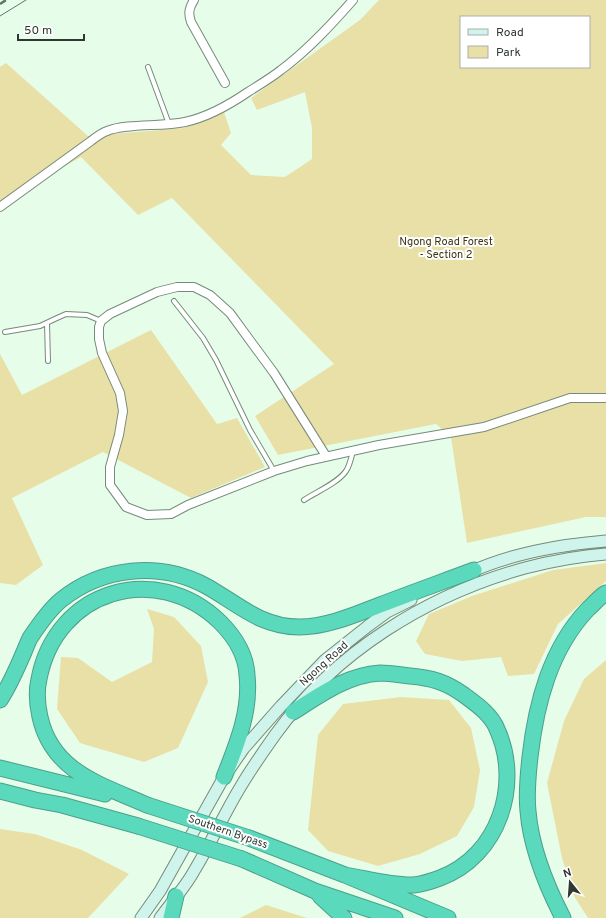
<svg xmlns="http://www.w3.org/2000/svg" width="606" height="918" font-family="Overpass,sans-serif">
	<rect width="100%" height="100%" fill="#e6fdea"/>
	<path fill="#e9e0a7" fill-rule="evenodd" d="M 379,0 L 606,0 L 606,517 L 586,517 L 467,543 L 451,437 L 436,424 L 278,455 L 255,416 L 334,364 L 172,198 L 138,215 L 81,157 L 0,203 L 0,67 L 6,63 L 88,136 L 184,128 L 224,112 L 231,133 L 221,145 L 251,175 L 285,177 L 312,159 L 312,128 L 305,92 L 257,110 L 251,98 L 360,20 ZM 461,17 L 589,17 L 589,67 L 461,67 Z
		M 151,330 L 217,424 L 237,418 L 265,467 L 191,498 L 103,452 L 12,498 L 43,565 L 16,585 L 0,583 L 0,354 L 22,395 Z
		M 606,563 L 606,581 L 558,624 L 534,674 L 508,676 L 501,657 L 462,661 L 425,654 L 416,641 L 429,614 L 472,596 L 553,570 Z
		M 147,609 L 174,617 L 201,646 L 208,682 L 178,748 L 144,762 L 80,743 L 57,709 L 61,657 L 78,658 L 112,682 L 152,662 L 154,629 Z
		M 606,660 L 606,918 L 588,918 L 574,896 L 562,858 L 547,783 L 564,721 L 584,679 Z
		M 401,697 L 449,700 L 471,728 L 480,770 L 474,807 L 457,836 L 420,854 L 378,866 L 328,851 L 308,830 L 318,735 L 343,704 Z
		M 0,829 L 35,834 L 82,850 L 129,874 L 88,918 L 0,918 Z
		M 266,905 L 307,918 L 240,918 Z"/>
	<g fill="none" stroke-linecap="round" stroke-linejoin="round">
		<defs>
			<path id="lane" d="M 148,67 L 169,124
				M 174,301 L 203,338 L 216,360 L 250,430 L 274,471
				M 47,323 L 48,361
				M 5,332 L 40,326 L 57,318 L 66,314 L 87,315 L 101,321
				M 304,500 C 316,492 338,483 346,471 C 350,465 351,458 353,451"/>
			<path id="street" d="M 194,0 C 189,8 188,13 191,22 L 225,83
				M 0,207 L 91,141 C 96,137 101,133 107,131 C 128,123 161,127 185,122 C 208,117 229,105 248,92 C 259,85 271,78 281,70 C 308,50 331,25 353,0
				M 326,456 L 274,373 L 257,350 L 230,313 L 210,295 L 194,287 L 177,287 L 157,292 L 110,314 L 101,321 L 99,327 L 99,339 L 102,353 L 120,393 L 123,411 L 119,435 L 110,467 L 110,485 L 126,507 L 147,515 L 171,514 L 188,505 L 274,471 L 307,461 L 379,445 L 484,427 L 570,398 L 606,398"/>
			<path id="secondary" d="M 468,573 C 512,553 558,545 606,541
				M 141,918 L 160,891 L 224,777 L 244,748 L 281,706 L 325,660 L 368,626 L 387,612 L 411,600
				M 160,918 C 171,903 186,886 194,871 C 211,843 224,814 241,786 C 251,769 263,752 275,735 C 335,652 427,595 525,568 C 552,561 579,556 606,554"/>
			<path id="highway" d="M 0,700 C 10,685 17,668 24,652 C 26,647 28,642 30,638 C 38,626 50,609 61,600 C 102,567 159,561 206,586 C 237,603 260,627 299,627 C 327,627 354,615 380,605 C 411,593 442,582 474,570
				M 293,712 C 320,695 347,675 380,673 C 391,673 400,675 410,676 C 432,678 446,682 464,695 C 476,704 491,714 497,729 C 522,784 499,856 440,878 C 432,881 423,884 414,885 C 392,886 368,879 345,875
				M 0,768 L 105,794
				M 0,791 L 35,800 L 62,805 L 138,826
				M 147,805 C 102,785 52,772 40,717 C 37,704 36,692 39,679 C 56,590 156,560 220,622 C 234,636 246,655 247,675 C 251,711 237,744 224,777
				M 249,838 L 345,875 L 448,918
				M 242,859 L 315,891 L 395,918
				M 320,896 L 344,918
				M 171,918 L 176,896
				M 563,918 C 546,885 531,849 528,811 C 526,793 528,775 530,757 C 536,704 550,649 588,609 C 594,604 599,597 606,593"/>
		</defs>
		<use href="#lane" stroke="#768b7a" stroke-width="6"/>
		<use href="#street" stroke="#768b7a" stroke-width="10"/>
		<use href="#secondary" stroke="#768b7a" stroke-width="13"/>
		<use href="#highway" stroke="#4ba08b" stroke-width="17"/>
		<use href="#lane" stroke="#fff" stroke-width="4"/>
		<use href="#street" stroke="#fff" stroke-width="8"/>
		<use href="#secondary" stroke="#cef4eb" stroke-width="11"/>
		<use href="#highway" stroke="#5bd9bc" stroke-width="15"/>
		<path stroke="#657268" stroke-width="1" d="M 0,16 L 26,0"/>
		<path stroke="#657268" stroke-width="2.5" stroke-dasharray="7 7" stroke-linecap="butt" d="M 0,4 L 6,0"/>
		<defs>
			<path id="highway-bridge" d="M 147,805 L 249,838
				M 138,826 L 242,859"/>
		</defs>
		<use href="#highway-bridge" stroke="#4ba08b" stroke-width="17" stroke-linecap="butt"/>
		<use href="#highway-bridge" stroke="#5bd9bc" stroke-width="15"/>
	</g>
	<g text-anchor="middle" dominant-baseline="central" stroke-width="4" stroke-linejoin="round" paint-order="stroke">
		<g font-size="11" fill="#3d3712" stroke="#fff">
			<text x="446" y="242">Ngong Road Forest<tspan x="446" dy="13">- Section 2</tspan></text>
		</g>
		<g font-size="11" fill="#2e3730" stroke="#fff">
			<text transform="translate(324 664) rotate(-42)">Ngong Road</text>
			<text transform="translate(228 832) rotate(19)">Southern Bypass</text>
		</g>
	</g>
	<rect x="460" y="16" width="130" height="52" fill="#ffffff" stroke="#abafac"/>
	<rect x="468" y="29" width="20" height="6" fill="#cef4eb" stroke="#abafac"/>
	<text x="496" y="36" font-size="12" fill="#2e3730">Road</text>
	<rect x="468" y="46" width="20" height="12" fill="#e9e0a7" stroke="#abafac"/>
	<text x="496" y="56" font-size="12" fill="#2e3730">Park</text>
	<g transform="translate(570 882) rotate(343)" stroke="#ffffff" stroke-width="3" paint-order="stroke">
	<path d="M0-3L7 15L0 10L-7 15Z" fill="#2e3730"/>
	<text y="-6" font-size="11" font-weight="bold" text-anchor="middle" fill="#2e3730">N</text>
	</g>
	<path d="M18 34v6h66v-6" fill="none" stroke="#2e3730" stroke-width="2"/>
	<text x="24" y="34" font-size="12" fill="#2e3730" stroke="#ffffff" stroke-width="3" paint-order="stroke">50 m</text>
</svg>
